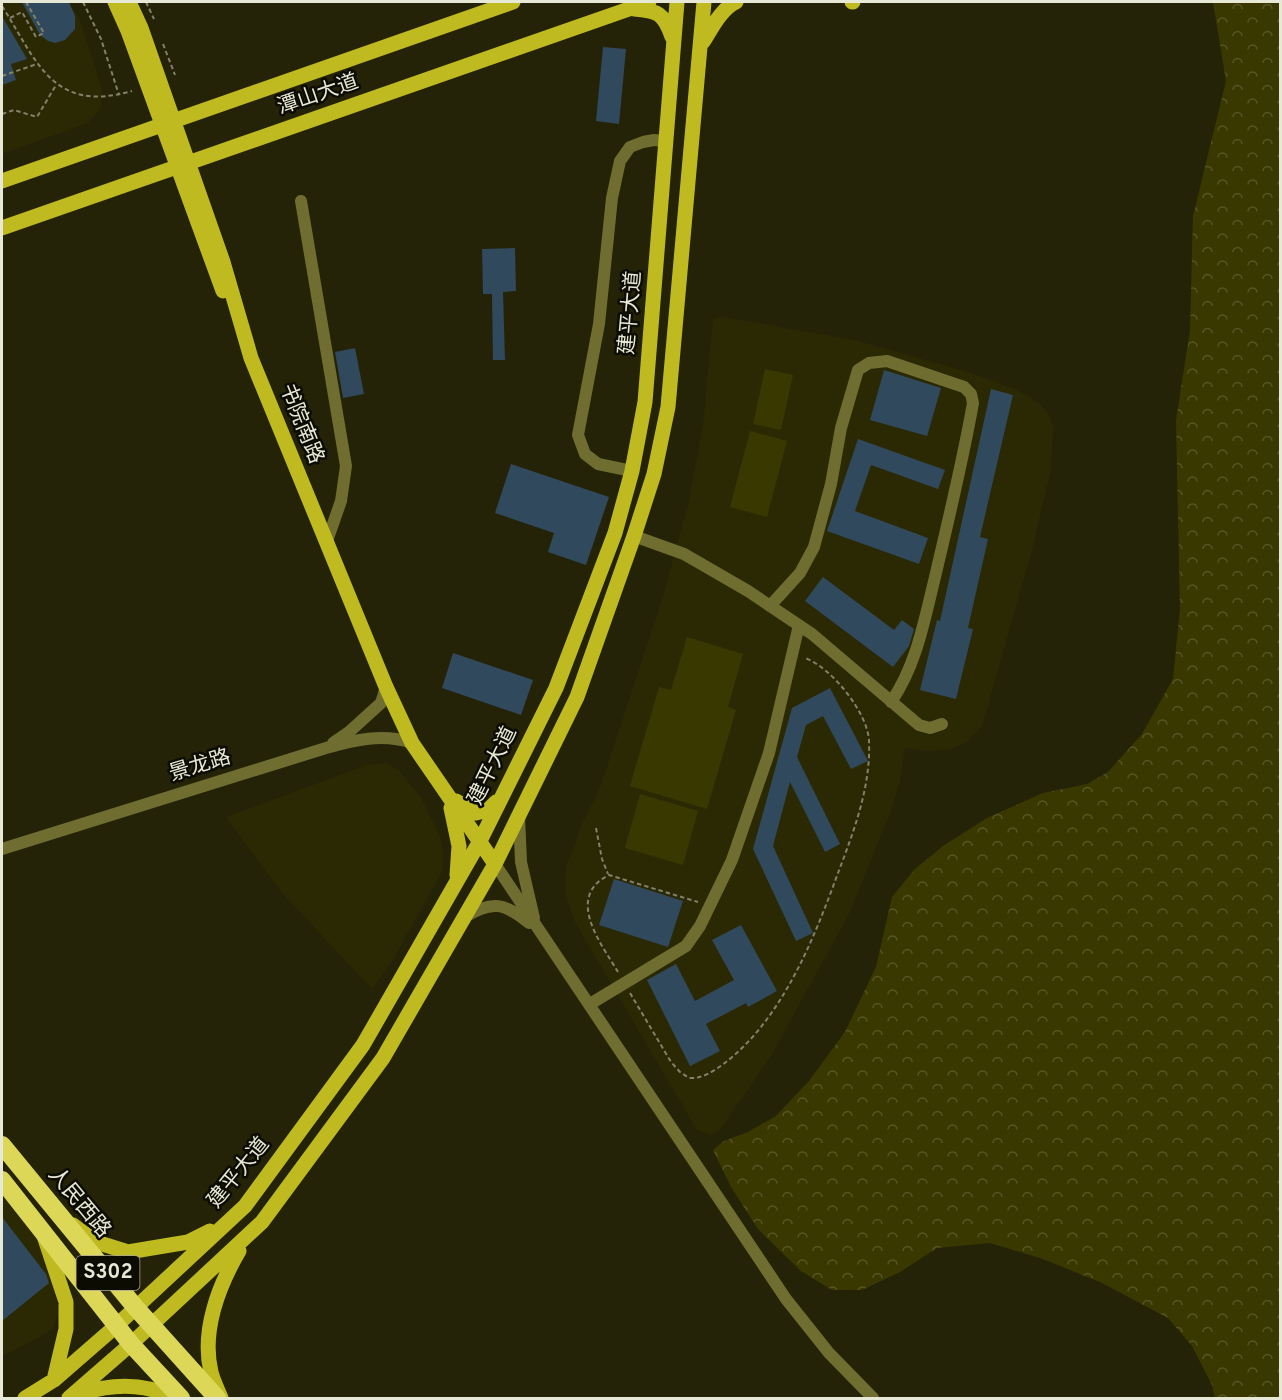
<svg xmlns="http://www.w3.org/2000/svg" width="1282" height="1400" font-family="Overpass,'Noto Sans SC',sans-serif">
	<defs>
		<pattern id="forest-crowns" width="20" height="18" patternUnits="userSpaceOnUse" patternTransform="scale(1.5)"><rect width="20" height="18" fill="#3a3801"/><path d="M2 6a3 3 0 1 1 6 0M12 15a3 3 0 1 1 6 0" fill="none" stroke="#565525"/></pattern>
	</defs>
	<rect width="100%" height="100%" fill="#242307"/>
	<path fill="#2b2904" d="M 2,2 L 69,2 L 80,21 L 102,89 L 101,108 L 88,123 L 2,154 Z
		M 722,317 L 855,340 L 971,373 L 1015,389 L 1038,402 L 1048,413 L 1053,428 L 1050,473 L 1032,550 L 982,726 L 967,742 L 952,749 L 928,751 L 905,748 L 900,780 L 891,811 L 849,914 L 771,1056 L 720,1130 L 710,1135 L 697,1130 L 575,922 L 566,895 L 566,867 L 583,822 L 601,785 L 663,597 L 689,501 L 703,425 L 713,319 Z
		M 385,763 L 399,770 L 421,798 L 440,836 L 443,852 L 442,872 L 394,958 L 372,989 L 282,893 L 226,817 L 367,765 Z
		M 2,1194 L 34,1232 L 40,1244 L 56,1296 L 58,1314 L 52,1330 L 2,1357 Z"/>
	<path fill="url(#forest-crowns)" d="M 1213,2 L 1280,2 L 1280,1398 L 1215,1398 L 1212,1385 L 1192,1346 L 1168,1318 L 1102,1283 L 1043,1259 L 990,1243 L 937,1248 L 900,1272 L 862,1290 L 832,1290 L 801,1271 L 758,1229 L 731,1187 L 713,1150 L 724,1141 L 748,1132 L 776,1116 L 809,1081 L 845,1032 L 876,967 L 892,897 L 914,870 L 943,846 L 987,818 L 1043,793 L 1087,784 L 1108,772 L 1142,734 L 1173,679 L 1180,609 L 1176,420 L 1190,331 L 1193,216 L 1226,81 Z"/>
	<path fill="#3a3801" d="M 765,369 L 793,375 L 781,430 L 753,424 Z
		M 750,431 L 787,441 L 767,517 L 730,507 Z
		M 687,637 L 743,654 L 728,707 L 736,710 L 707,809 L 630,786 L 659,687 L 671,690 Z
		M 640,794 L 698,811 L 683,865 L 625,848 Z"/>
	<path fill="#30495c" d="M 22,2 L 69,2 L 75,16 L 75,29 L 65,40 L 55,43 L 48,41 L 40,35 Z
		M 2,16 L 27,59 L 11,64 L 16,80 L 2,85 Z
		M 603,47 L 626,49 L 619,124 L 596,121 Z
		M 515,248 L 516,291 L 503,292 L 505,360 L 493,360 L 492,294 L 483,294 L 482,249 Z
		M 355,348 L 364,394 L 343,398 L 335,352 Z
		M 884,370 L 941,388 L 927,436 L 870,420 Z
		M 991,389 L 1013,395 L 980,537 L 988,539 L 968,628 L 973,629 L 956,699 L 920,690 L 937,620 L 940,621 Z
		M 858,439 L 945,470 L 938,489 L 871,465 L 855,511 L 928,538 L 919,564 L 827,531 Z
		M 511,464 L 609,497 L 586,565 L 548,552 L 554,533 L 495,513 Z
		M 823,577 L 894,630 L 902,620 L 914,629 L 909,646 L 893,667 L 805,601 Z
		M 453,653 L 533,680 L 521,715 L 442,688 Z
		M 830,688 L 868,761 L 851,769 L 823,716 L 806,725 L 797,757 L 840,844 L 825,852 L 790,782 L 773,846 L 813,933 L 796,941 L 753,849 L 792,708 Z
		M 614,879 L 683,901 L 668,947 L 599,925 Z
		M 741,925 L 777,991 L 748,1007 L 746,1003 L 706,1024 L 720,1051 L 690,1066 L 647,980 L 676,964 L 695,1001 L 734,980 L 712,940 Z
		M 2,1217 L 46,1274 L 49,1283 L 2,1321 Z"/>
	<g fill="none" stroke-linecap="round" stroke-linejoin="round">
		<path stroke="#82826b" stroke-width="2" stroke-dasharray="4.5 3" stroke-linecap="butt" d="M 83,2 L 101,39 L 119,95
			M 146,2 L 154,19
			M 2,6 C 37,61 52,114 132,91
			M 10,18 L 22,12 L 36,37 L 44,33 L 26,2
			M 163,44 L 175,75
			M 2,76 L 37,64
			M 2,114 L 14,110 L 37,117 L 56,85
			M 596,828 L 602,859 L 608,874
			M 618,972 C 602,945 564,897 609,875 L 698,902
			M 630,993 L 671,1062 L 680,1072 L 689,1078 C 702,1079 712,1072 722,1065 C 781,1022 814,939 838,873 C 854,831 871,786 869,741 C 868,713 831,667 805,658"/>
		<path stroke="#6f6e30" stroke-width="12" d="M 301,201 L 346,466 L 341,501 L 327,541
			M 632,471 L 598,464 L 585,454 L 578,435 L 599,324 L 612,198 L 620,161 L 630,147 L 643,142 L 654,140 L 666,141
			M 634,536 L 684,554 L 748,591 L 812,634 L 919,725 L 930,728 L 942,724
			M 770,606 L 800,573 L 814,547 L 831,484 L 841,428 L 858,370 L 869,363 L 887,361 L 964,387 L 971,394 L 973,403 C 963,460 949,517 936,573 C 925,617 917,665 891,702
			M 333,743 L 349,732 L 381,703 L 386,687
			M 519,817 L 521,862 L 534,918
			M 2,849 L 326,748 C 354,740 383,733 412,743
			M 495,864 L 786,1299 L 829,1353 L 873,1398
			M 465,917 C 492,900 505,903 529,923
			M 590,1004 L 686,946 L 700,926 L 732,860 L 769,753 L 799,625"/>
		<path stroke="#bfba20" stroke-width="15" d="M 115,2 L 128,31 L 223,291
			M 129,2 L 141,28 L 223,262 L 251,358 L 386,687 L 412,743 L 495,864
			M 852,2 L 853,2
			M 634,9 C 658,11 664,13 672,37
			M 703,42 C 712,28 721,9 736,2
			M 2,181 L 513,2
			M 2,228 L 649,2
			M 456,801 L 476,813 L 488,810 L 496,802
			M 451,808 L 459,846 L 457,875
			M 73,1225 L 96,1242 L 128,1252 L 188,1242 L 210,1231
			M 45,1239 L 66,1302 L 66,1329 L 54,1380
			M 77,1395 C 109,1384 143,1382 174,1398
			M 25,1398 L 54,1380 L 116,1326 L 245,1206 L 363,1045 L 480,841 L 556,688 L 615,533 L 632,471 L 645,402 L 677,2
			M 69,1398 L 131,1344 L 262,1222 L 383,1058 L 495,864 L 577,697 L 634,536 L 654,474 L 668,407 L 704,2
			M 221,1398 C 218,1390 213,1381 211,1372 C 201,1331 219,1285 239,1251"/>
		<path stroke="#dcd757" stroke-width="18" d="M 2,1145 L 136,1308 L 217,1398
			M 2,1180 L 131,1344 L 181,1398"/>
	</g>
	<g text-anchor="middle" dominant-baseline="central" stroke-width="5" stroke-linejoin="round" paint-order="stroke">
		<rect fill="#0c0c03" stroke="#a6a697" stroke-width="1.5" x="76.5" y="1256" width="63" height="34" rx="4.5"/>
		<g font-size="20" font-weight="bold" fill="#e8e8d7">
			<text x="108" y="1273">S302</text>
		</g>
		<g font-size="21" fill="#e8e8d7" stroke="#0c0c03">
			<text transform="translate(318 95) rotate(-19)">潭山大道</text>
			<text transform="translate(631 313) rotate(-85)">建平大道</text>
			<text transform="translate(301 424) rotate(68)">书院南路</text>
			<text transform="translate(200 766) rotate(-17)">景龙路</text>
			<text transform="translate(493 766) rotate(-64)">建平大道</text>
			<text transform="translate(239 1173) rotate(-51)">建平大道</text>
			<text transform="translate(79 1203) rotate(50)">人民西路</text>
		</g>
	</g>
	<rect width="1282" height="1400" fill="none" stroke="#e8e8d7" stroke-width="6"/>
</svg>
